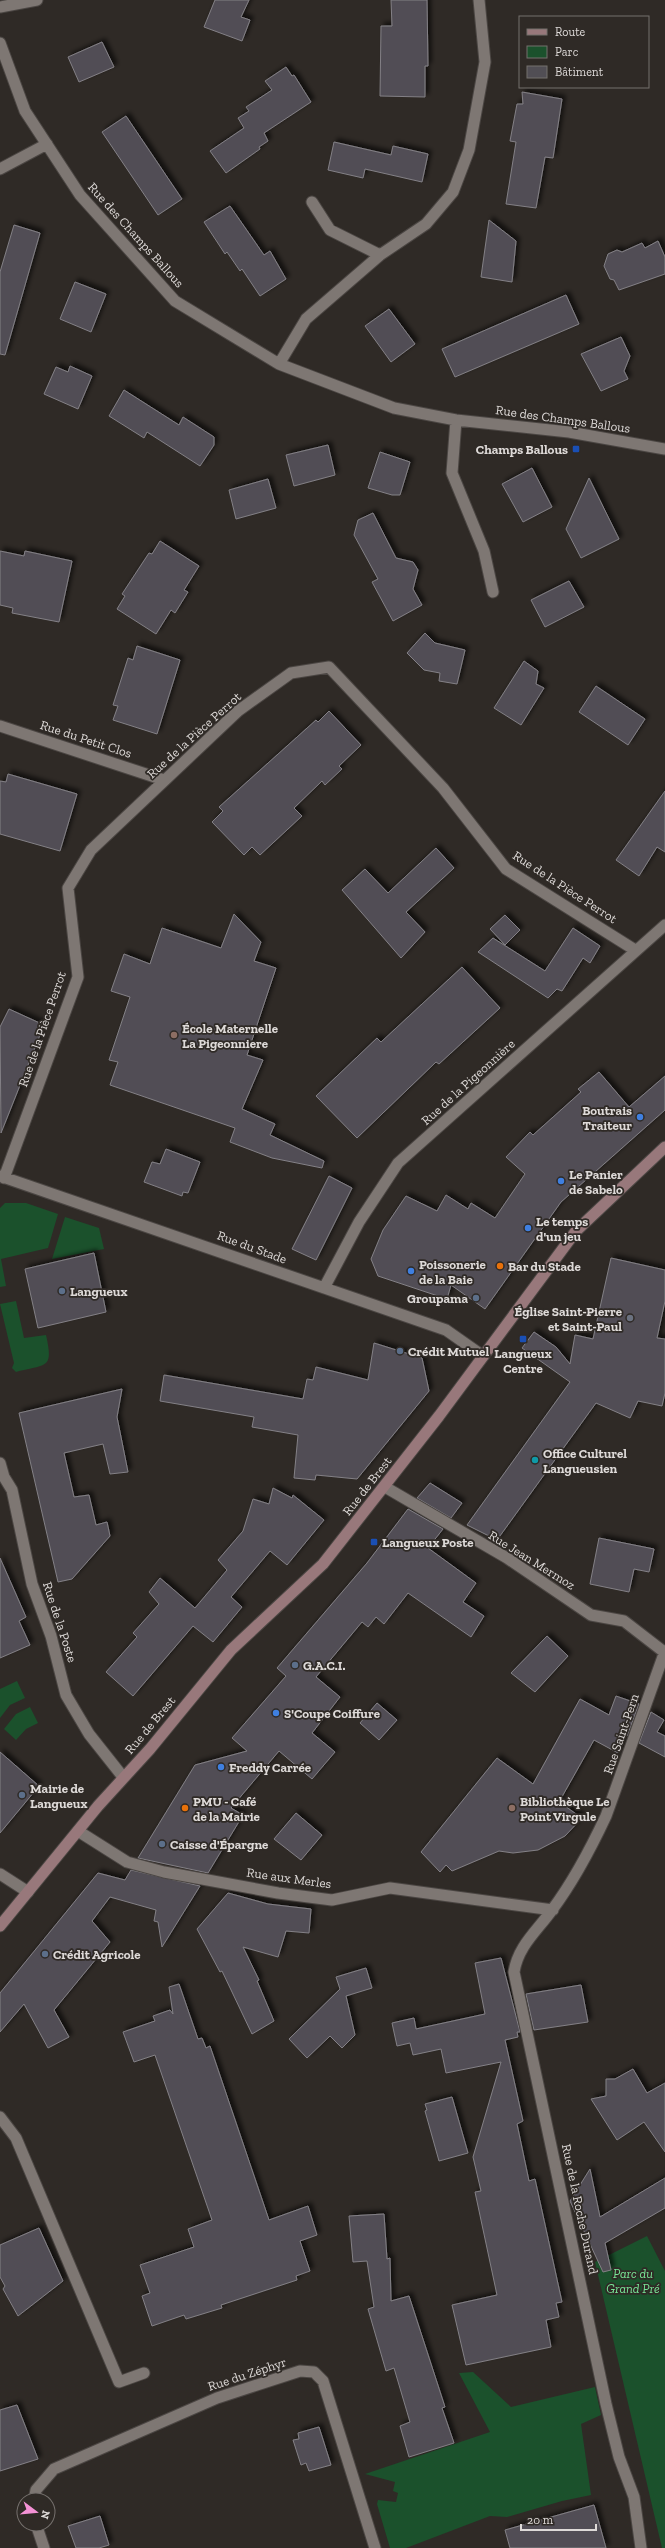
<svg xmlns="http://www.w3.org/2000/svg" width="665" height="2548" font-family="'Zilla Slab',serif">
	<defs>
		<filter id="shadow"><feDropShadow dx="3.5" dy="-3.5" stdDeviation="2" flood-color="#0009"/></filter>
	</defs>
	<rect width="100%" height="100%" fill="#2f2a26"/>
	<path fill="#1b512c" d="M 5,1203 L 26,1203 L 58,1214 L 48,1248 L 1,1259 L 6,1286 L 0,1287 L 0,1208 Z
		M 65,1217 L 99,1228 L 104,1249 L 52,1259 Z
		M 16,1301 L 24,1338 L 46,1335 C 54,1370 46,1364 16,1372 L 12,1368 L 14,1363 L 0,1304 Z
		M 17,1681 L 25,1698 L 10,1705 L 0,1718 L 0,1689 Z
		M 30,1707 L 38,1723 L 26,1729 L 16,1740 L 4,1729 L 16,1714 Z
		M 647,2236 L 665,2271 L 665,2548 L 662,2548 L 595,2262 Z
		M 473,2372 L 511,2407 L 595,2387 L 601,2415 L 581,2424 L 591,2495 L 562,2501 L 507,2517 L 490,2516 L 406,2548 L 390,2548 L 377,2504 L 378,2500 L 396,2502 L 398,2493 L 393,2491 L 395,2482 L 365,2474 L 490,2432 L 459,2373 Z"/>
	<path fill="#514e54" stroke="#838086" filter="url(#shadow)" d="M 215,0 L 249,0 L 241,17 L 250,20 L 242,41 L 204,27 Z
		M 391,0 L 427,0 L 428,66 L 425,66 L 425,97 L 380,96 L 381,26 L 392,26 Z
		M 102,42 L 114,67 L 79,82 L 68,57 Z
		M 286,67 L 292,76 L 294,75 L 311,102 L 264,133 L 268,141 L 259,147 L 260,149 L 226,173 L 210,151 L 244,128 L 238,118 L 249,111 L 246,107 L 272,90 L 265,81 Z
		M 522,92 L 562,99 L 553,158 L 545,157 L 536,208 L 506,204 L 516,142 L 510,141 L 517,104 L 523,104 Z
		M 126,116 L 182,199 L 158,215 L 102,132 Z
		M 334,142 L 391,155 L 393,146 L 428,154 L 422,182 L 365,169 L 363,178 L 328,170 Z
		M 230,206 L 264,255 L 270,251 L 286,279 L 260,296 L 242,269 L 240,271 L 227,252 L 225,254 L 204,222 Z
		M 489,220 L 516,241 L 512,282 L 481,277 Z
		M 14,225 L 40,233 L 5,355 L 0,354 L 0,272 Z
		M 658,241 L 665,257 L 665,274 L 619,290 L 614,280 L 610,279 L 604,266 L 608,254 L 617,250 L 622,252 L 642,243 L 645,248 Z
		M 75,282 L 106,294 L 91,332 L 60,319 Z
		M 566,295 L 579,324 L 455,377 L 442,349 Z
		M 389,309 L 415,344 L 391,362 L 365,326 Z
		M 621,337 L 630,356 L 624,371 L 628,379 L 601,391 L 581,354 Z
		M 70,366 L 92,376 L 78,409 L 44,394 L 56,367 L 68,372 Z
		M 124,390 L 179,425 L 183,417 L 214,437 L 214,445 L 200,466 L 147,432 L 144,438 L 109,416 Z
		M 328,445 L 335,475 L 294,486 L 286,455 Z
		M 380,452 L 410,462 L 400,495 L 392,495 L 368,488 Z
		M 532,468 L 552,507 L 523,522 L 502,484 Z
		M 589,478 L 619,539 L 581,558 L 566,529 Z
		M 268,479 L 276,508 L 236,519 L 229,490 Z
		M 373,513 L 396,558 L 413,562 L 418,570 L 413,589 L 422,605 L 393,621 L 372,582 L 378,579 L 354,535 L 358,520 Z
		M 160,541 L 199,566 L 184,590 L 188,592 L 175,613 L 171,610 L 156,634 L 117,609 L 125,596 L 122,594 L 149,553 L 152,554 Z
		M 0,551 L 24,556 L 25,551 L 72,561 L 59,622 L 12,613 L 13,608 L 0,605 Z
		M 569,581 L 584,607 L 545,627 L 531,600 Z
		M 425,633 L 435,643 L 465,650 L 457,684 L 439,681 L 440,673 L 424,670 L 407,653 Z
		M 137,646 L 180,660 L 157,734 L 113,720 L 118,706 L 113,705 L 128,658 L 133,660 Z
		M 524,661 L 538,671 L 536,684 L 544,688 L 521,725 L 494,708 Z
		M 596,686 L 645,719 L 628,745 L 579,712 Z
		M 329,711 L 361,745 L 339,766 L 342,769 L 325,785 L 322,781 L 294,808 L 302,816 L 260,855 L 252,847 L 244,855 L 212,822 L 223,811 L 219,807 L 316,720 L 318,722 Z
		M 8,774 L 77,794 L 60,851 L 0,834 L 0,781 L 6,782 Z
		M 665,791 L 665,852 L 657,847 L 639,876 L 616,860 Z
		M 436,848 L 454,868 L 406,912 L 425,932 L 401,958 L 342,890 L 365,869 L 388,893 Z
		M 234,914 L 261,942 L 254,961 L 276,968 L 247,1055 L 263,1060 L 242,1109 L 275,1124 L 270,1135 L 324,1161 L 322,1168 L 272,1158 L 230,1142 L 235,1128 L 110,1085 L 118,1062 L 109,1060 L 130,997 L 111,991 L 124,954 L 150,964 L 162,928 L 221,948 Z
		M 505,915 L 520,930 L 505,945 L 490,929 Z
		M 573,928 L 600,946 L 590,963 L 583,958 L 562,991 L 557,989 L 548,998 L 478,952 L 493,938 L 545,971 Z
		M 462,967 L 500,1008 L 439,1064 L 436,1062 L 357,1138 L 316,1096 L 377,1038 L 381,1042 Z
		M 9,1009 L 44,1025 L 1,1133 L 0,1027 Z
		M 599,1072 L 629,1107 L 665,1076 L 665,1110 L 561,1202 L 485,1309 L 451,1285 L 447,1299 L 378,1276 L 371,1259 L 383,1230 L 406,1196 L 437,1211 L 446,1195 L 468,1209 L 471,1203 L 495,1218 L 525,1174 L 506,1157 L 530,1132 L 533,1135 L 581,1092 L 578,1089 Z
		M 166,1149 L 200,1162 L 188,1193 L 183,1192 L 182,1196 L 144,1182 L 152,1162 L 160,1164 Z
		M 329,1176 L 352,1188 L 316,1260 L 292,1249 Z
		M 94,1253 L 106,1312 L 38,1328 L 25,1269 Z
		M 611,1258 L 665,1270 L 665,1301 L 657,1338 L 665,1339 L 665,1393 L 662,1406 L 638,1401 L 630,1418 L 596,1403 L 497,1540 L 467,1525 L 570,1382 L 522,1348 L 534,1332 L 556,1347 L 570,1364 L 575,1335 L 593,1339 Z
		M 374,1343 L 422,1358 L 429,1391 L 357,1479 L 316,1475 L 315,1480 L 294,1478 L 298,1435 L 252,1427 L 254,1417 L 160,1401 L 164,1375 L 303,1399 L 307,1379 L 313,1380 L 316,1367 L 368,1380 Z
		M 122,1389 L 117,1417 L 128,1472 L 110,1474 L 103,1444 L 64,1453 L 74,1497 L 89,1495 L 96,1525 L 107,1522 L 110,1536 L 72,1579 L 58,1582 L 19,1413 Z
		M 430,1483 L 462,1503 L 451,1518 L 417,1498 Z
		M 273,1488 L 292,1498 L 293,1495 L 324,1520 L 287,1565 L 270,1551 L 231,1597 L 242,1607 L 213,1642 L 193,1626 L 133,1696 L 106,1672 L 137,1637 L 133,1633 L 159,1604 L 149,1592 L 160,1578 L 195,1608 L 227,1570 L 218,1560 L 243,1531 L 253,1499 L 269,1504 Z
		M 408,1509 L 443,1529 L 428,1548 L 476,1583 L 463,1602 L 484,1616 L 471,1637 L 408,1593 L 384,1624 L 376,1617 L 368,1627 L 362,1622 L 316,1677 L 340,1697 L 312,1733 L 335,1752 L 312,1779 L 279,1751 L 231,1808 L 243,1815 L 208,1873 L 138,1858 L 195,1765 L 247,1751 L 232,1738 L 286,1676 L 277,1668 L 367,1563 Z
		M 599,1538 L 654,1549 L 649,1572 L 634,1569 L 629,1592 L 590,1584 Z
		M 0,1558 L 26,1617 L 19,1621 L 30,1645 L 0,1658 Z
		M 547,1636 L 568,1656 L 535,1692 L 511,1673 Z
		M 616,1696 L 639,1704 L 627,1736 L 624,1735 L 618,1753 L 594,1740 L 559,1802 L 582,1818 L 565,1836 L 538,1850 L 513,1853 L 499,1851 L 452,1871 L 446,1865 L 440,1872 L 421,1852 L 497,1758 L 533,1784 L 580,1699 L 609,1715 Z
		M 377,1703 L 397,1720 L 379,1740 L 360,1723 Z
		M 651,1712 L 664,1720 L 657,1732 L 665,1736 L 665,1757 L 639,1743 Z
		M 0,1752 L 39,1786 L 0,1833 Z
		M 296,1813 L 322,1835 L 301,1860 L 274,1839 Z
		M 131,1870 L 200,1886 L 162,1947 L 158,1922 L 154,1921 L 156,1910 L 110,1897 L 92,1921 L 110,1942 L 54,2010 L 69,2037 L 48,2048 L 24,2004 L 0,2032 L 0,1993 L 98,1873 L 125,1880 Z
		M 228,1893 L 268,1904 L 311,1909 L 309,1933 L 286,1931 L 278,1957 L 243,1947 L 259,1980 L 257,1981 L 274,2021 L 252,2034 L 222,1971 L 220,1972 L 197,1929 Z
		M 501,1958 L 520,2032 L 517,2032 L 518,2037 L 505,2040 L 523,2121 L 517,2124 L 529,2181 L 535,2179 L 562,2302 L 556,2303 L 559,2317 L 546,2320 L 551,2347 L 466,2365 L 452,2305 L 497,2295 L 475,2192 L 481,2191 L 473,2157 L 501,2062 L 446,2073 L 441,2049 L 413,2055 L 410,2043 L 397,2046 L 392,2023 L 414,2018 L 416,2029 L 485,2014 L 475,1963 Z
		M 366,1968 L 372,1988 L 346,1996 L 355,2035 L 342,2048 L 330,2036 L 307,2058 L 289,2039 L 340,1989 L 336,1977 Z
		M 179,1984 L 198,2039 L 202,2038 L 206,2048 L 210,2046 L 269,2220 L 308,2206 L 317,2235 L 300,2241 L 310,2271 L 296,2276 L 297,2280 L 221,2305 L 222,2308 L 186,2319 L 184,2315 L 152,2326 L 142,2296 L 150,2293 L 140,2265 L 194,2247 L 188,2229 L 212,2220 L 155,2055 L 134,2062 L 123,2032 L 155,2021 L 153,2016 L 170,2010 L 173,2014 L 169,1987 Z
		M 581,1985 L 588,2022 L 534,2030 L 526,1994 Z
		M 633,2069 L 647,2093 L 665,2083 L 665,2152 L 644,2122 L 617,2140 L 591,2099 L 606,2096 L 606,2079 L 615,2079 Z
		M 452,2097 L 468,2153 L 439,2161 L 425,2111 L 427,2110 L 425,2104 Z
		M 590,2169 L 600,2217 L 665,2178 L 665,2208 L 605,2243 L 611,2270 L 603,2272 L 570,2201 Z
		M 384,2214 L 387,2259 L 390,2258 L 391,2301 L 409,2296 L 445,2407 L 442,2408 L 454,2443 L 409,2457 L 400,2426 L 410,2422 L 394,2368 L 386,2371 L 368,2309 L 374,2307 L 367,2261 L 353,2262 L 349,2216 Z
		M 39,2228 L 63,2281 L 18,2316 L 3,2289 L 5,2286 L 0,2277 L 0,2245 Z
		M 17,2405 L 38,2459 L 0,2471 L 0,2410 Z
		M 319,2427 L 331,2465 L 309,2471 L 306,2463 L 301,2465 L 293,2440 L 299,2439 L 298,2433 Z
		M 594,2505 L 606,2548 L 510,2548 L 505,2530 Z
		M 100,2516 L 109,2545 L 99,2548 L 76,2548 L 68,2526 Z"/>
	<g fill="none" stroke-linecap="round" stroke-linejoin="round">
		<defs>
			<path id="minor" d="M 0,7 L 37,0
				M 0,43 L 25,111 L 80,195 L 175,301 L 279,364 L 394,408 L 456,420 L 569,432 L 665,449
				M 0,169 L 47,144
				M 312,202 L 330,230 L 380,255
				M 279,364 L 306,319 L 380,255 L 426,224 L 453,192 L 469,150 L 485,62 L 479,0
				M 456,420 L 452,473 L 484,551 L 493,592
				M 0,726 L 164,780
				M 0,1176 L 446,1330 L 483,1356
				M 4,1178 L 78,977 L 68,888 L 91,850 L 238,711 L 291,673 L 329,667 L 443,788 L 506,869 L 635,950
				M 324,1288 L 359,1222 L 398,1163 L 665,925
				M 0,1463 L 4,1477 L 12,1490 L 32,1584 L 51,1636 L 66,1695 L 89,1734 L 123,1777
				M 385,1487 L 507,1558 L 591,1615 L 624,1621 L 664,1652
				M 78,1831 L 127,1862 L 164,1872 L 278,1893 L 332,1900 L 390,1888 L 553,1910
				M 0,1874 L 28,1892
				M 0,2117 L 16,2138 L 119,2382 L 144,2373
				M 34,2500 L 36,2490 L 54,2469 L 217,2398 L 300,2371 L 314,2372 L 323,2381 L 375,2548
				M 36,2524 L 44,2548
				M 641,2548 L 634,2497 L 619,2457 L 606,2404 L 514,1972 C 518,1946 537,1931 552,1910 C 573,1882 591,1848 606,1816 L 665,1651"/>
			<path id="secondary" d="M 0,1926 L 98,1806 L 150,1749 L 231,1650 L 323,1564 L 439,1416 L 576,1231 L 665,1147"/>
		</defs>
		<use href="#minor" stroke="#4b4643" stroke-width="13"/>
		<use href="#secondary" stroke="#4b4643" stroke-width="13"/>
		<use href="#minor" stroke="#7e7773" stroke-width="11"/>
		<use href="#secondary" stroke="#98787b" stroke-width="11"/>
	</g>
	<g fill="#1a4fb4" stroke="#2f2a26" stroke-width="1.5">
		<rect x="572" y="445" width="8" height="8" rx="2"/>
		<rect x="519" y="1335" width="8" height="8" rx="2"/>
		<rect x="370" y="1538" width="8" height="8" rx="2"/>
	</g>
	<g fill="#8d6e63" stroke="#2f2a26" stroke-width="1.5">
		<circle cx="174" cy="1035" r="4"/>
		<circle cx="512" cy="1808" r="4"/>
	</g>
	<g fill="#3f7fe0" stroke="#2f2a26" stroke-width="1.5">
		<circle cx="640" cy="1117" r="4"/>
		<circle cx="561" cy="1181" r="4"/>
		<circle cx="528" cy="1228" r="4"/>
		<circle cx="411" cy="1271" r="4"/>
		<circle cx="276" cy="1713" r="4"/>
		<circle cx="221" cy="1767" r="4"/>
	</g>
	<g fill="#e8710a" stroke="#2f2a26" stroke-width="1.5">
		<circle cx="500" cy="1266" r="4"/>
		<circle cx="185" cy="1808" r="4"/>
	</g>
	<g fill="#5c6f8a" stroke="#2f2a26" stroke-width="1.5">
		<circle cx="62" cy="1291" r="4"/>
		<circle cx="476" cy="1298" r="4"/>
		<circle cx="400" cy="1351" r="4"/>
		<circle cx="295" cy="1665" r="4"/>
		<circle cx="22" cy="1795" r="4"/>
		<circle cx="162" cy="1844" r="4"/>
		<circle cx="45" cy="1954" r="4"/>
	</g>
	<circle fill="#6b7280" stroke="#2f2a26" stroke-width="1.5" cx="630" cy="1318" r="4"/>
	<circle fill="#0f9aa8" stroke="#2f2a26" stroke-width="1.5" cx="535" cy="1460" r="4"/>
	<g text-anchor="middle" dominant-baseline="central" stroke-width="3.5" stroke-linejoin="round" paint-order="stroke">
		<g font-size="13" fill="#dedad8" stroke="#2f2a26">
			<text transform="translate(136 235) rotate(48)">Rue des Champs Ballous</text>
			<text transform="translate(563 419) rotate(8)">Rue des Champs Ballous</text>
			<text transform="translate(194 735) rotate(-42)">Rue de la Pièce Perrot</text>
			<text transform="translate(86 739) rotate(18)">Rue du Petit Clos</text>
			<text transform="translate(565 887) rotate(33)">Rue de la Pièce Perrot</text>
			<text transform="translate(42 1029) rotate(-71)">Rue de la Pièce Perrot</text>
			<text transform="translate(468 1082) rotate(-42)">Rue de la Pigeonnière</text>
			<text transform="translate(252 1247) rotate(20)">Rue du Stade</text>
			<text transform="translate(367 1486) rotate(-52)">Rue de Brest</text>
			<text transform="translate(532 1560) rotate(32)">Rue Jean Mermoz</text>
			<text transform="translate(60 1622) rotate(72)">Rue de la Poste</text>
			<text transform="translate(150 1725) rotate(-50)">Rue de Brest</text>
			<text transform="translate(621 1734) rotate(-71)">Rue Saint-Pern</text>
			<text transform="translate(289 1878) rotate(8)">Rue aux Merles</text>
			<text transform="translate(580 2209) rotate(78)">Rue de la Roche Durand</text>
			<text transform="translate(247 2374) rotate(-18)">Rue du Zéphyr</text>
		</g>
		<g font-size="13" font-weight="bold" fill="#dedad8" stroke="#2f2a26" text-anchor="start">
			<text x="568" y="449" text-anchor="end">Champs Ballous</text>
			<text x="182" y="1028">École Maternelle<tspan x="182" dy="15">La Pigeonniere</tspan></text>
			<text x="632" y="1110" text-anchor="end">Boutrais<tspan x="632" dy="15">Traiteur</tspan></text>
			<text x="569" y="1174">Le Panier<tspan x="569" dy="15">de Sabelo</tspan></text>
			<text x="536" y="1221">Le temps<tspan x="536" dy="15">d'un jeu</tspan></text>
			<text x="419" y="1264">Poissonerie<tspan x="419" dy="15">de la Baie</tspan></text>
			<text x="508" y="1266">Bar du Stade</text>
			<text x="70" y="1291">Langueux</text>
			<text x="468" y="1298" text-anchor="end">Groupama</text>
			<text x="622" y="1311" text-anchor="end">Église Saint-Pierre<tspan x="622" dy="15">et Saint-Paul</tspan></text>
			<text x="408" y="1351">Crédit Mutuel</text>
			<text x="523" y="1353" text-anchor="middle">Langueux<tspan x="523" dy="15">Centre</tspan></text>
			<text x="543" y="1453">Office Culturel<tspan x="543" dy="15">Langueusien</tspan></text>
			<text x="382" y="1542">Langueux Poste</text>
			<text x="303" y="1665">G.A.C.I.</text>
			<text x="284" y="1713">S'Coupe Coiffure</text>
			<text x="229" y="1767">Freddy Carrée</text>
			<text x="30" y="1788">Mairie de<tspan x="30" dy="15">Langueux</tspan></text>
			<text x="193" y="1801">PMU - Café<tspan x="193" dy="15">de la Mairie</tspan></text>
			<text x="520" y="1801">Bibliothèque Le<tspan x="520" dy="15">Point Virgule</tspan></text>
			<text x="170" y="1844">Caisse d'Épargne</text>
			<text x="53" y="1954">Crédit Agricole</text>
		</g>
		<g font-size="13" font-style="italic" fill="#78e797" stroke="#2f2a26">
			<text x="633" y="2273">Parc du<tspan x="633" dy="15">Grand Pré</tspan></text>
		</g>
	</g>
	<rect x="519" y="16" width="130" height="72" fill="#2f2a26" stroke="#75706d"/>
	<rect x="527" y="29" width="20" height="6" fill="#98787b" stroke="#75706d"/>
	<text x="555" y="36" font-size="12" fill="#dedad8">Route</text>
	<rect x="527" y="46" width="20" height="12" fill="#1b512c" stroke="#75706d"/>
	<text x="555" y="56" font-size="12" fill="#dedad8">Parc</text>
	<rect x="527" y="66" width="20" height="12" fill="#514e54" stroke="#75706d"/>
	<text x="555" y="76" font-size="12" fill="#dedad8">Bâtiment</text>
	<g transform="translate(36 2512) rotate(106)"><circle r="19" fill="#2f2a26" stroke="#75706d"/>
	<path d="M0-3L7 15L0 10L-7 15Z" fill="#f391d5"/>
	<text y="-6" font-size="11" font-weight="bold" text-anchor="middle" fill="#dedad8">N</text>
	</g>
	<path d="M521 2524v6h75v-6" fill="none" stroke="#dedad8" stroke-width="2"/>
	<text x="527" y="2524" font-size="12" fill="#dedad8" stroke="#2f2a26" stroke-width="3" paint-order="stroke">20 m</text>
</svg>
